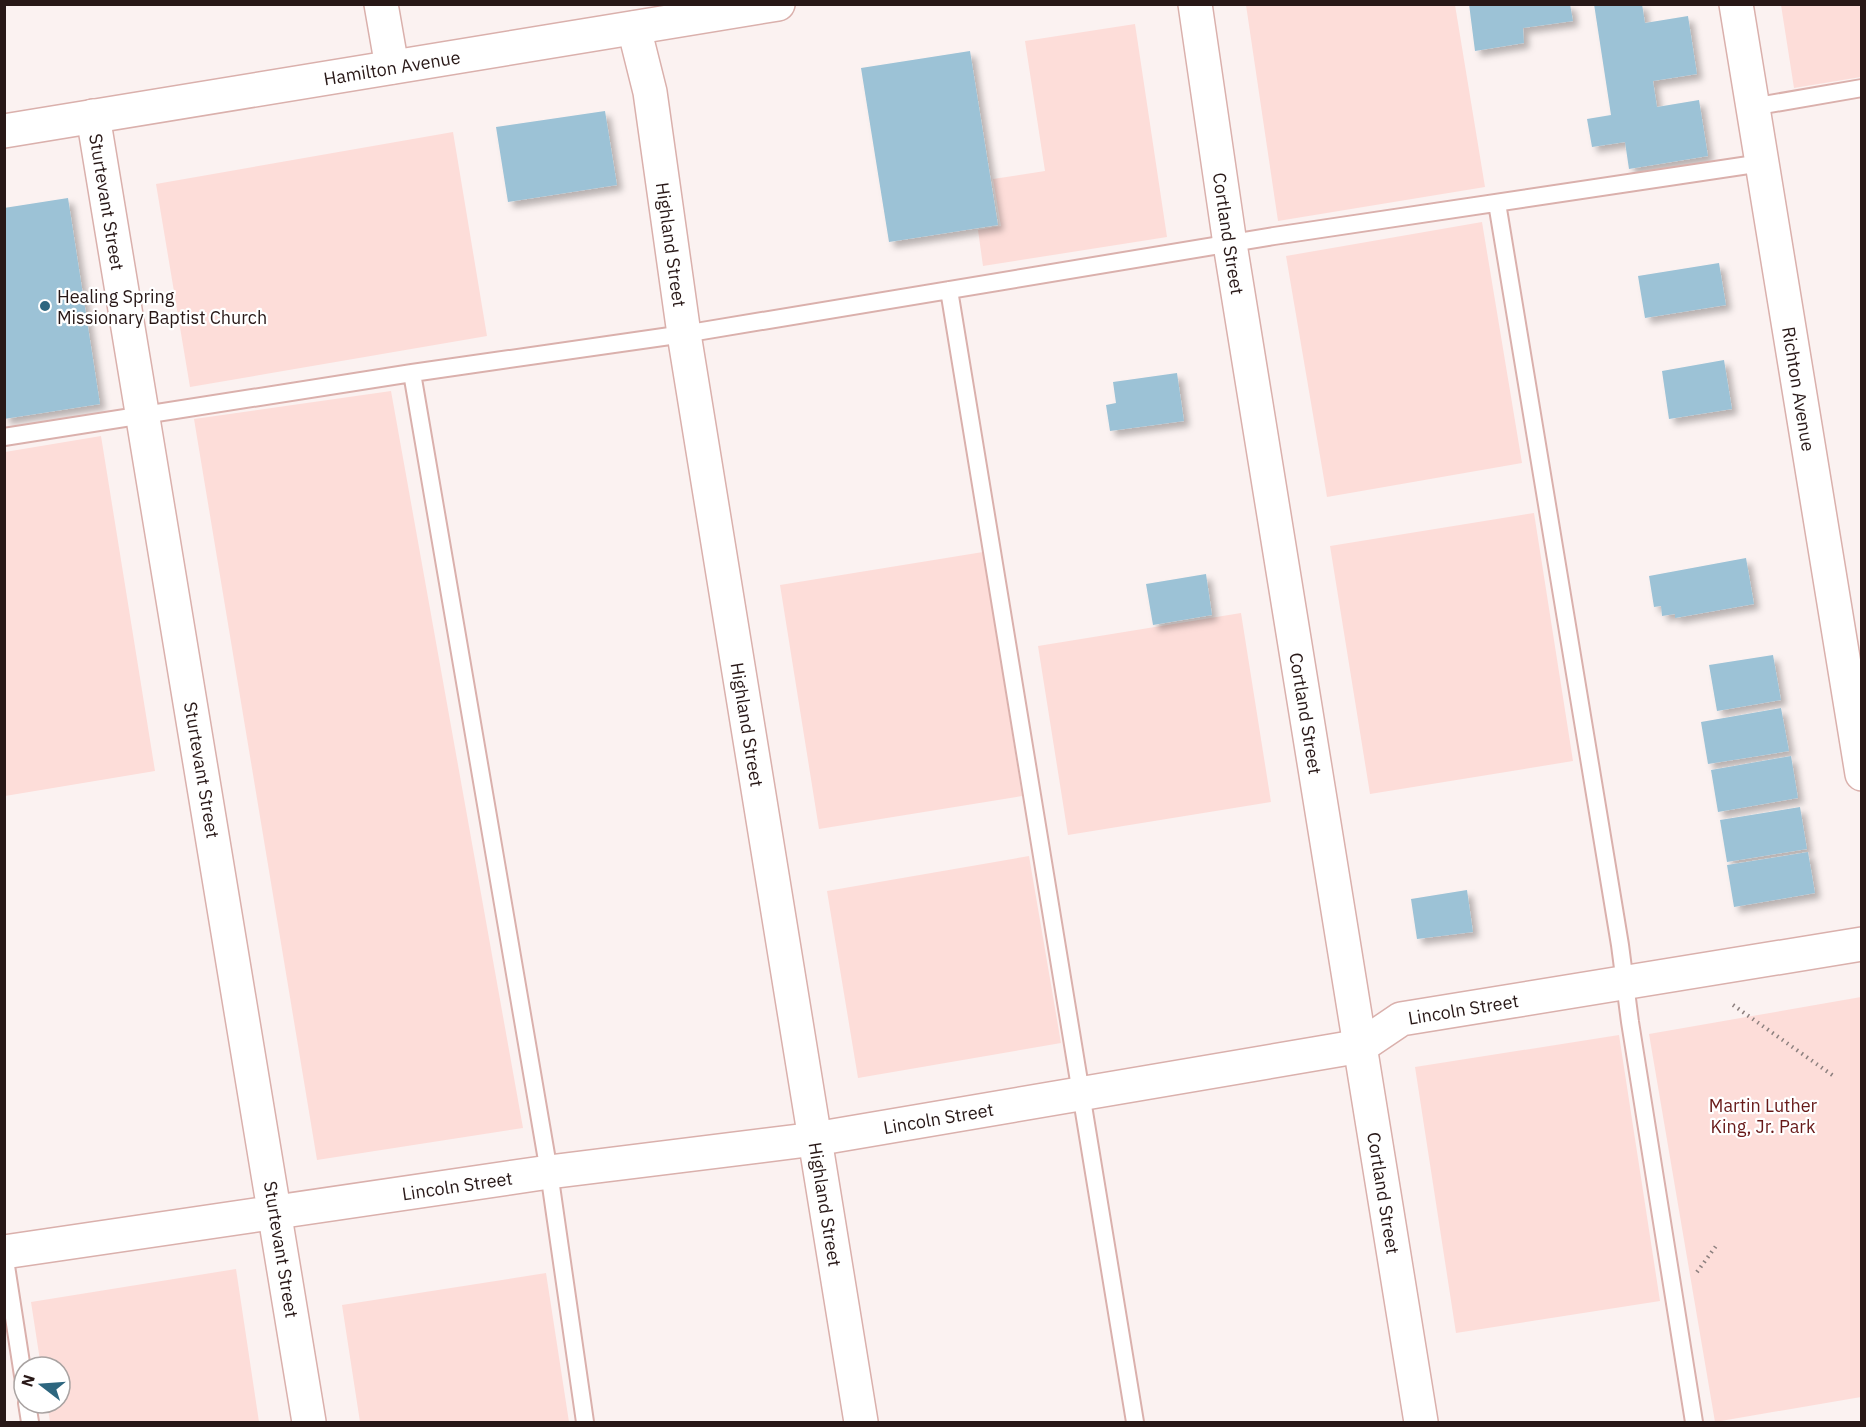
<svg xmlns="http://www.w3.org/2000/svg" width="1866" height="1427" font-family="'IBM Plex Sans',sans-serif">
	<defs>
		<filter id="shadow"><feDropShadow dx="5.5" dy="5.5" stdDeviation="3" flood-color="#0004"/></filter>
	</defs>
	<rect width="100%" height="100%" fill="#fbf2f1"/>
	<path fill="#fdddd9" d="M 1246,5 L 1455,5 L 1485,187 L 1278,221 Z
		M 1781,5 L 1861,5 L 1861,77 L 1794,88 Z
		M 1135,24 L 1167,237 L 983,266 L 978,230 L 1001,226 L 993,179 L 1045,171 L 1025,41 Z
		M 453,132 L 487,336 L 190,387 L 156,184 Z
		M 1482,222 L 1522,463 L 1327,497 L 1286,256 Z
		M 391,391 L 523,1128 L 317,1160 L 194,419 Z
		M 101,436 L 155,771 L 5,796 L 5,452 Z
		M 1534,513 L 1573,761 L 1370,794 L 1330,546 Z
		M 983,552 L 1022,796 L 819,829 L 780,585 Z
		M 1241,613 L 1271,802 L 1068,835 L 1038,646 Z
		M 1029,856 L 1061,1043 L 858,1078 L 827,891 Z
		M 1861,997 L 1861,1397 L 1715,1422 L 1649,1034 Z
		M 1619,1035 L 1660,1301 L 1456,1333 L 1415,1067 Z
		M 236,1269 L 259,1422 L 50,1422 L 47,1403 L 60,1403 L 60,1367 L 41,1367 L 31,1302 Z
		M 546,1273 L 569,1422 L 360,1422 L 342,1305 Z"/>
	<path fill="#9cc2d6" filter="url(#shadow)" d="M 1469,4 L 1570,4 L 1573,21 L 1523,28 L 1524,43 L 1475,51 Z
		M 1594,4 L 1642,4 L 1645,23 L 1688,16 L 1697,74 L 1653,81 L 1657,107 L 1699,100 L 1708,156 L 1629,169 L 1625,142 L 1592,147 L 1587,119 L 1611,115 Z
		M 970,51 L 998,225 L 889,242 L 861,68 Z
		M 605,111 L 617,185 L 508,202 L 496,127 Z
		M 68,198 L 100,404 L 4,419 L 4,208 Z
		M 1719,263 L 1726,305 L 1645,318 L 1638,276 Z
		M 1724,360 L 1732,409 L 1669,419 L 1662,371 Z
		M 1177,373 L 1184,421 L 1110,431 L 1106,405 L 1116,403 L 1113,382 Z
		M 1746,558 L 1754,604 L 1675,618 L 1675,614 L 1662,616 L 1661,606 L 1654,607 L 1649,576 Z
		M 1206,574 L 1212,615 L 1153,625 L 1146,584 Z
		M 1773,655 L 1781,700 L 1717,711 L 1709,665 Z
		M 1781,708 L 1789,751 L 1708,764 L 1701,722 Z
		M 1791,756 L 1798,798 L 1718,812 L 1711,770 Z
		M 1800,807 L 1807,849 L 1727,862 L 1720,820 Z
		M 1808,852 L 1815,893 L 1734,907 L 1727,865 Z
		M 1467,890 L 1473,932 L 1417,939 L 1411,899 Z"/>
	<g fill="none" stroke-linecap="round" stroke-linejoin="round">
		<defs>
			<path id="lane" d="M 1752,107 L 1862,88
				M 1497,203 L 1620,945 L 1630,1022 L 1694,1422
				M 949,290 L 1135,1422
				M 412,373 L 549,1172 L 585,1422
				M 4,437 L 412,373 L 684,334 L 1274,236 L 1762,163
				M 4,1253 L 24,1382
				M 27,1403 L 30,1422"/>
			<g id="street">
				<path d="M 381,4 L 392,67"/>
				<path id="s1" d="M 1195,4 L 1230,244 L 1421,1422"/>
				<path id="s2" d="M 1736,4 L 1862,774"/>
				<path id="s3" d="M 634,28 L 650,92 L 684,334 L 861,1422"/>
				<path id="s4" d="M 93,116 C 164,552 241,987 309,1422"/>
				<path id="s5" d="M 4,1252 L 549,1172 L 815,1139 L 1361,1046 L 1401,1019 L 1862,944"/>
			</g>
			<g id="secondary">
				<path id="s6" d="M 4,131 L 778,4"/>
			</g>
		</defs>
		<use href="#lane" stroke="#dab0ac" stroke-width="20"/>
		<use href="#street" stroke="#dab0ac" stroke-width="36"/>
		<use href="#secondary" stroke="#dab0ac" stroke-width="36"/>
		<path stroke="#8d807f" stroke-width="4" stroke-dasharray="1.5 4.5" stroke-linecap="butt" d="M 1733,1005 L 1835,1077
			M 1697,1272 L 1716,1246"/>
		<use href="#lane" stroke="#fff" stroke-width="16"/>
		<use href="#street" stroke="#fff" stroke-width="33"/>
		<use href="#secondary" stroke="#fff" stroke-width="33"/>
	</g>
	<circle fill="#2d667f" stroke="#fff" stroke-width="2" cx="45" cy="306" r="6"/>
	<g text-anchor="middle" dominant-baseline="central" stroke-width="4.5" stroke-linejoin="round" paint-order="stroke">
		<g font-size="18" fill="#281817" stroke="#fff">
			<text stroke="none"><textPath href="#s6" startOffset="393">Hamilton Avenue</textPath></text>
			<text stroke="none"><textPath href="#s4" startOffset="87">Sturtevant Street</textPath></text>
			<text stroke="none"><textPath href="#s1" startOffset="232">Cortland Street</textPath></text>
			<text stroke="none"><textPath href="#s3" startOffset="220">Highland Street</textPath></text>
			<text stroke="none"><textPath href="#s2" startOffset="390">Richton Avenue</textPath></text>
			<text stroke="none"><textPath href="#s1" startOffset="718">Cortland Street</textPath></text>
			<text stroke="none"><textPath href="#s3" startOffset="706">Highland Street</textPath></text>
			<text stroke="none"><textPath href="#s4" startOffset="663">Sturtevant Street</textPath></text>
			<text stroke="none"><textPath href="#s5" startOffset="1484">Lincoln Street</textPath></text>
			<text stroke="none"><textPath href="#s5" startOffset="944">Lincoln Street</textPath></text>
			<text stroke="none"><textPath href="#s5" startOffset="458">Lincoln Street</textPath></text>
			<text stroke="none"><textPath href="#s1" startOffset="1204">Cortland Street</textPath></text>
			<text stroke="none"><textPath href="#s3" startOffset="1192">Highland Street</textPath></text>
			<text stroke="none"><textPath href="#s4" startOffset="1149">Sturtevant Street</textPath></text>
		</g>
		<g font-size="18" fill="#281817" stroke="#fff" text-anchor="start">
			<text x="57" y="296">Healing Spring<tspan x="57" dy="21">Missionary Baptist Church</tspan></text>
		</g>
		<g font-size="18" fill="#671918" stroke="#fff">
			<text x="1763" y="1105">Martin Luther<tspan x="1763" dy="21">King, Jr. Park</tspan></text>
		</g>
	</g>
	<rect width="1866" height="1427" fill="none" stroke="#281817" stroke-width="12"/>
	<g transform="translate(42 1385) rotate(287)"><circle r="28" fill="#ffffff" stroke="#a9a3a2" stroke-width="1.5"/>
	<path d="M0-4.5L10 22L0 15L-10 22Z" fill="#2d667f"/>
	<text y="-9" font-size="16" font-weight="bold" text-anchor="middle" fill="#281817">N</text>
	</g>
</svg>
